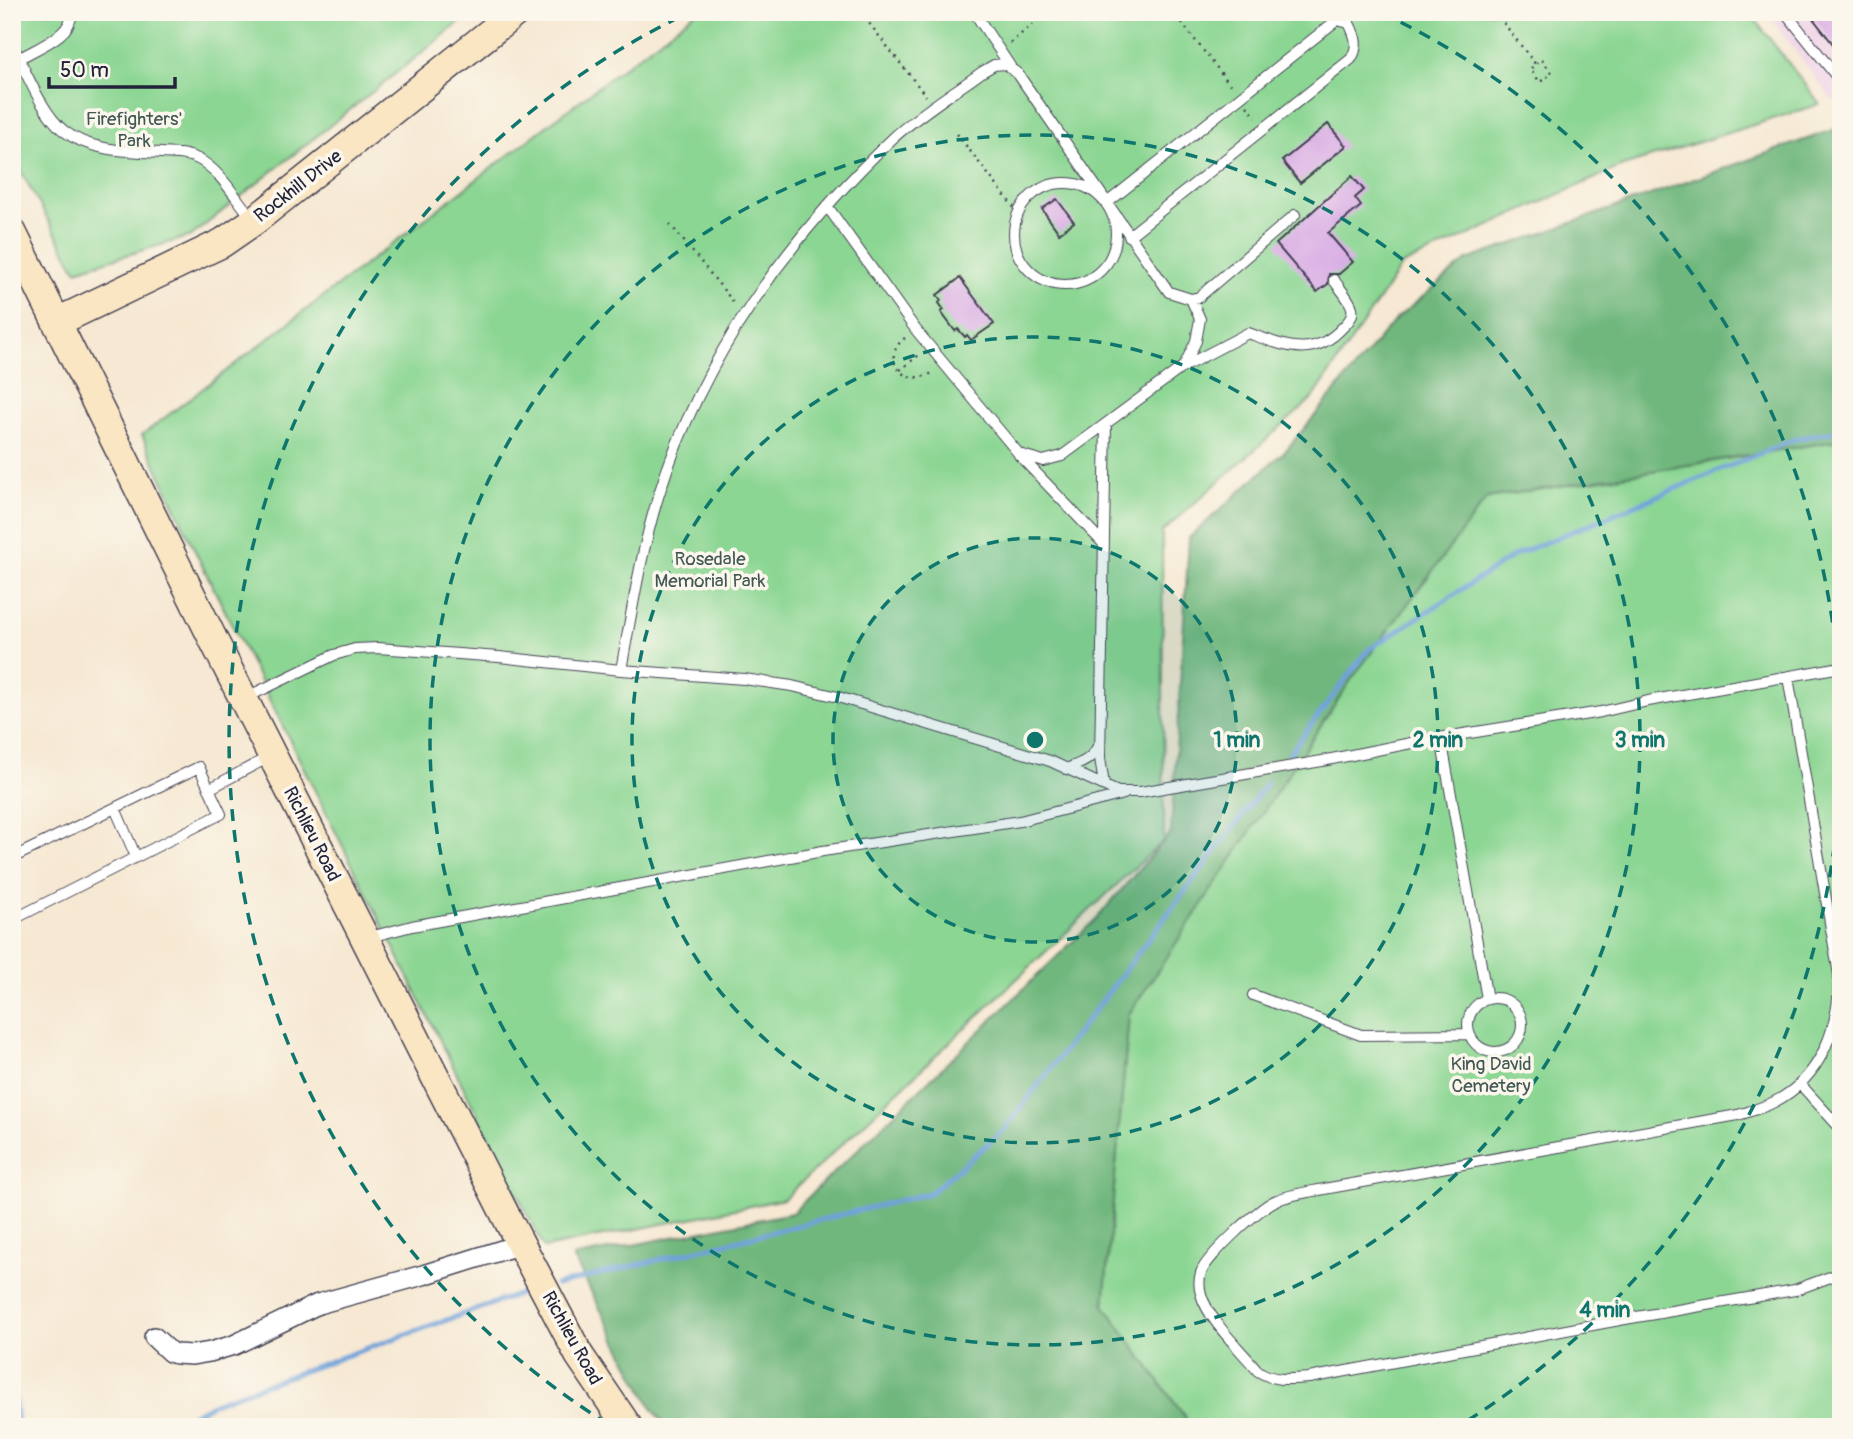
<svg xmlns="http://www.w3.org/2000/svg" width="1853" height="1439" font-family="Pangolin,sans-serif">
	<rect width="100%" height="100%" fill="#fbf7ec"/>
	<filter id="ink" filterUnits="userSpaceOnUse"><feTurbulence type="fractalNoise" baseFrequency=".0143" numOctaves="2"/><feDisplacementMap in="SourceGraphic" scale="14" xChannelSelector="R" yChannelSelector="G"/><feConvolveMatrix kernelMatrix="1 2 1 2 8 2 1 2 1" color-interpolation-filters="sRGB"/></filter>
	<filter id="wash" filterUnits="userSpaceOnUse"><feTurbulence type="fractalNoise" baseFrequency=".00686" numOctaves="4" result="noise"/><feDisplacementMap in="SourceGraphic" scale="28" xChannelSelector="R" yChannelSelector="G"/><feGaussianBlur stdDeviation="1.57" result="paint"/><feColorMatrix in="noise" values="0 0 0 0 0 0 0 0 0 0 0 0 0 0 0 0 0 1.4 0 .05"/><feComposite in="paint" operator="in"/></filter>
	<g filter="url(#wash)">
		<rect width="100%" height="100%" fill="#f6e8d2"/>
		<path fill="#eed0e7" d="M 1766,12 L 1841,12 L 1841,97 L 1832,100 Z"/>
		<path fill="#8bd693" stroke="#567c67" stroke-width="2" d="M 12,12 L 473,12 L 191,236 L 76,270 L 12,155 Z
			M 696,12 L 1749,12 L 1820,104 L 1620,167 L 1402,265 L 1313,398 L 1162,532 L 1164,840 L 784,1199 L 544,1248 L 196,553 L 142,435 Z
			M 1841,440 L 1841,1427 L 1192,1427 L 1104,1305 L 1129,1014 L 1241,793 L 1487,498 Z"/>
		<path fill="#70b77d" stroke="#496c5c" stroke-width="2" d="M 1841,127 L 1841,440 L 1487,498 L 1351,680 L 1129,1014 L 1104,1305 L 1192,1427 L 667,1427 L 653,1410 L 573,1257 L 792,1213 L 1097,918 L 1171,833 L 1189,538 L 1287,449 L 1395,320 L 1467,260 Z"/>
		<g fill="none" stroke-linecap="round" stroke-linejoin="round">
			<path stroke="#6fa1da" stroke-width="5" d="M 1289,754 L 1368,650 L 1515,555 L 1795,439 L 1841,430
				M 556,1285 L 930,1193 L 1004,1130 L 1267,783
				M 12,1377 L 18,1427
				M 170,1427 L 216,1402 L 534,1289"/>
		</g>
		<g id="blocks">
			<path fill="#d6a6e4" d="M 1808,12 L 1841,12 L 1841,54 Z
				M 1328,124 L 1346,146 L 1300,183 L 1282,161 Z
				M 1352,176 L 1364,190 L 1355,198 L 1361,206 L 1328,233 L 1353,262 L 1339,274 L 1329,274 L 1328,284 L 1317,292 L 1276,244 Z
				M 1057,199 L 1074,222 L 1059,233 L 1042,209 Z
				M 960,278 L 994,324 L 971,340 L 967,335 L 965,337 L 958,329 L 955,331 L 941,312 L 944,310 L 939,303 L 941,300 L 937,295 Z"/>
		</g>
	</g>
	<g filter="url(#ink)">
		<use href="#blocks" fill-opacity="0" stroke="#424052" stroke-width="2"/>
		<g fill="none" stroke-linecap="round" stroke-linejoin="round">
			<defs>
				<path id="lane" d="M 974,12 L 1010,66
					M 1785,12 L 1837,77 L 1841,78
					M 12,44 C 25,69 42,114 64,131 C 91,152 129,151 161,153 C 173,154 187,153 198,159 C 220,170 236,199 252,218
					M 20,58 C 37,48 74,35 71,12
					M1014 234a51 51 0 1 1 102 0a51 51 0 1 1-102 0Z
					M 1107,203 L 1347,12
					M 827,206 L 916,330 L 1019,454 L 1043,461 L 1062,456 L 1184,366 L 1196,341 L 1200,319 L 1191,299
					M 1129,236 L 1351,59 C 1359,46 1356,37 1349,23 L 1337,20
					M 1185,366 L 1248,333 C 1285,346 1313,360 1343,327 C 1348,322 1354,316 1352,308 C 1350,299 1339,288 1334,280
					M 1019,455 L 1104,544
					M 621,670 C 632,611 641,551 659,494 C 702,357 789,237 892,139 C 919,114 952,94 982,72 L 994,65 L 1005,64 L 1018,74 L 1169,292 L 1191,299 L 1199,297 L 1295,215
					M 1788,677 L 1839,975 C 1840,1025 1822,1078 1774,1102 C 1763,1108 1750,1111 1738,1115 L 1324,1189 C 1309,1192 1292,1194 1277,1200 C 1262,1205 1205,1258 1201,1273 C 1199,1279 1199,1287 1201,1294 C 1208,1320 1241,1350 1258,1371 C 1275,1382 1290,1379 1309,1378 L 1625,1319 L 1795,1290 L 1841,1273
					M 245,698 L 334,655 L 355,649 L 378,648 L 499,657 L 621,670 L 744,679 L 792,686 L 838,697 L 1050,761 L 1118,792 L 1140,792 L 1322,761 L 1426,740 L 1601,712 L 1648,701 L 1841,667
					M 1441,738 L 1487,999
					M 1066,769 C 1082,763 1092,760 1099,744
					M 1104,785 L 1100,758 L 1106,424
					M 209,789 L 269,757
					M 115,808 L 136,857
					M 12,858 L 199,767 L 221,814 L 16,918 L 12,909
					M 366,938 L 412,926 L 823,851 L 1020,821 L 1124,794
					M 1253,995 L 1361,1035 L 1469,1034
					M1468 1025a27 27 0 1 1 54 0a27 27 0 1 1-54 0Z
					M 1800,1084 L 1841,1129"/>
				<path id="street" d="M 154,1337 L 170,1352 L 176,1354 L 192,1355 L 210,1352 L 234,1345 L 318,1304 L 423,1275 L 521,1244"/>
				<path id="secondary" d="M 12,232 L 214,641 L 510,1224 L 579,1355 L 628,1427
					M 57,322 L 222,243 L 254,221 L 516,12"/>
			</defs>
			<use href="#lane" stroke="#424052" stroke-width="12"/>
			<use href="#street" stroke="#424052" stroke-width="22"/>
			<use href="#secondary" stroke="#424052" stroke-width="31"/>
			<path stroke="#424052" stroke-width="2.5" stroke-dasharray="2 5" stroke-linecap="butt" d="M 1173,12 L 1232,87
				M 1495,12 L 1536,65
				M 865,18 L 926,96
				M 1010,43 L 1048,12
				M 1542,60 L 1552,73 L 1540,82 L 1530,69 Z
				M 1247,106 L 1256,117
				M 957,134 L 1019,214
				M 670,224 L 735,304
				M 905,338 C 879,357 902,390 934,372
				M 900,370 L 919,355"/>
			<use href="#lane" stroke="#fff" stroke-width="10"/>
			<use href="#street" stroke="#fff" stroke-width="19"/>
			<use href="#secondary" stroke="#fbe6c4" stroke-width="28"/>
		</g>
	</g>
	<circle cx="1035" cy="740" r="202" fill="#0f766e" fill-opacity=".12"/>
	<g fill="none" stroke="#0f766e" stroke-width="3.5" stroke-dasharray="12 9">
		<circle cx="1035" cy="740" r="202"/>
		<circle cx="1035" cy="740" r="403"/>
		<circle cx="1035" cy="740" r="605"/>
		<path d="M1841 761A806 806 0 0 1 1462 1424M608 1424A806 806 0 0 1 688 13M1382 13A806 806 0 0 1 1841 719"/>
	</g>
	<g text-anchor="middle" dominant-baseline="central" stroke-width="7" stroke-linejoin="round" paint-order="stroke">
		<g font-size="19" fill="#425855" stroke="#fbf7ec">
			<text x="134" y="119">Firefighters'<tspan x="134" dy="22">Park</tspan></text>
			<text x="710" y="559">Rosedale<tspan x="710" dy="22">Memorial Park</tspan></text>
			<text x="1491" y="1064">King David<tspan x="1491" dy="22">Cemetery</tspan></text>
		</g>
		<g font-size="19" fill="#22223b" stroke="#fbf7ec">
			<text transform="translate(298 186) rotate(-38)">Rockhill Drive</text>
			<text transform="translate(312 834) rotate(63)">Richlieu Road</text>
			<text transform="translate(572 1338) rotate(61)">Richlieu Road</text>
		</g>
	</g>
	<circle cx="1035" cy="740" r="10" fill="#0f766e" stroke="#fbf7ec" stroke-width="3.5"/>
	<g font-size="21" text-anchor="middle" font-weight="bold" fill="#0f766e" stroke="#fbf7ec" stroke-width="7" stroke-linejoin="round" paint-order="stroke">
		<text x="1237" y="747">1 min</text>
		<text x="1438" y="747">2 min</text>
		<text x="1640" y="747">3 min</text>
		<text x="1605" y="1317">4 min</text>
	</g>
	<rect width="1853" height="1439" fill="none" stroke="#fbf7ec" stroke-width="42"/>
	<path d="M49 77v10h126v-10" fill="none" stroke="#22223b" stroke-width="3.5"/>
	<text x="60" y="77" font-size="21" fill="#22223b" stroke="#fbf7ec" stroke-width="5" paint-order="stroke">50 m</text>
</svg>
